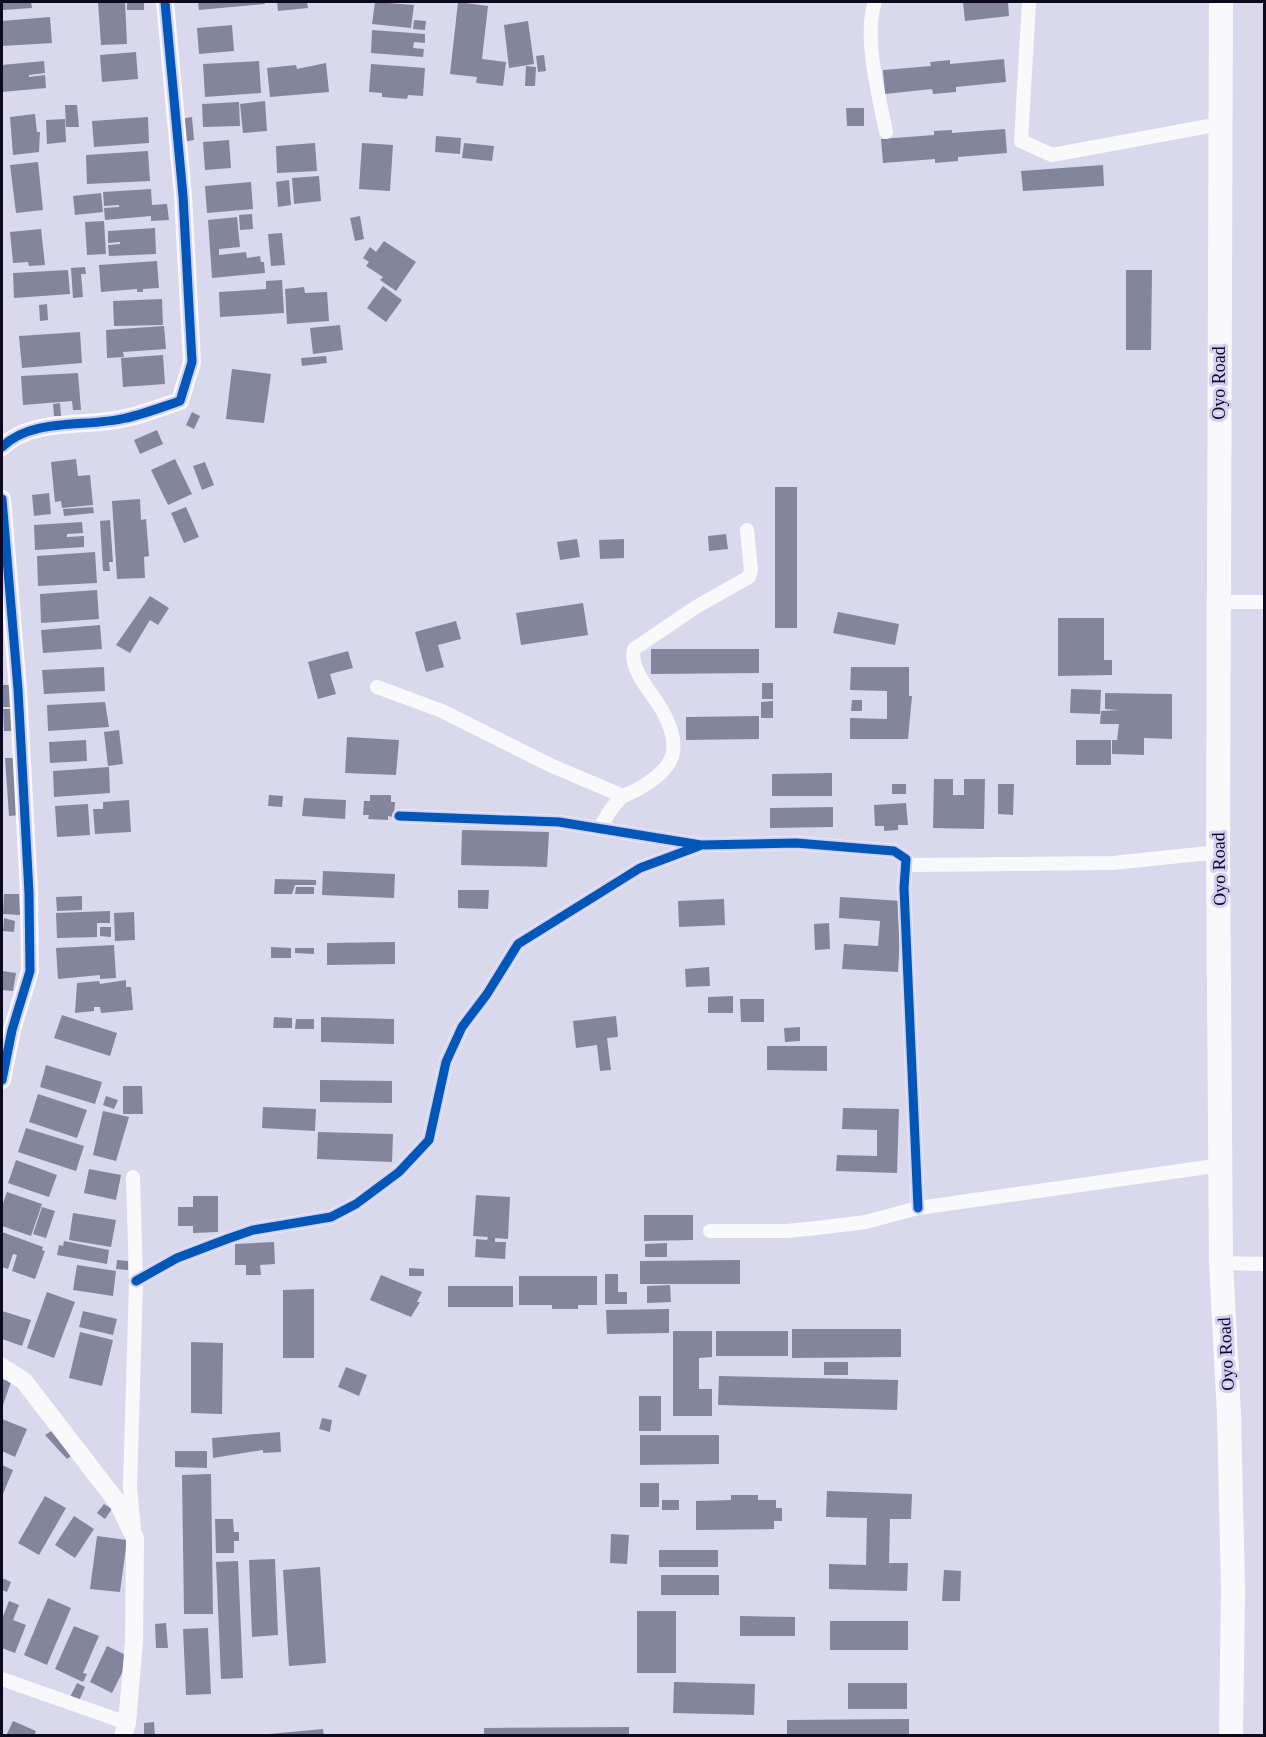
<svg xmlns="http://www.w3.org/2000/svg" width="1266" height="1737" font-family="'Times New Roman',serif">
	<rect width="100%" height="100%" fill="#dad8ed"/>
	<path fill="#83859c" d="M 2,2 L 31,2 L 32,8 L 2,10 Z
		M 98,2 L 125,2 L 127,44 L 101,45 Z
		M 127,2 L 144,2 L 144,10 L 127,10 Z
		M 198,2 L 264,2 L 265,4 L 199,10 Z
		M 277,2 L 307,2 L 308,8 L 278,11 Z
		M 375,2 L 414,5 L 411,28 L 372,24 Z
		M 458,2 L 488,6 L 482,59 L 506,62 L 503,86 L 476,83 L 477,77 L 450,74 Z
		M 963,2 L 1008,2 L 1009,16 L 965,21 Z
		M 50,17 L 52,43 L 2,46 L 2,21 Z
		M 414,20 L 426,21 L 425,30 L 413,29 Z
		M 528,21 L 534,64 L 509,68 L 504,25 Z
		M 232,25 L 234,51 L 199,54 L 197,28 Z
		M 372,30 L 425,34 L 425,43 L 414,42 L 413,48 L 424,49 L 423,57 L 371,53 Z
		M 136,52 L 138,79 L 102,82 L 100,55 Z
		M 544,55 L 546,71 L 538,72 L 536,56 Z
		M 1004,59 L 1006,82 L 956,87 L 956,92 L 933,94 L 932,89 L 885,94 L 883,70 L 931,66 L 930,62 L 950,60 L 950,64 Z
		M 44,61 L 45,73 L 29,75 L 29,77 L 45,75 L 46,88 L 2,92 L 2,65 Z
		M 259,61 L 261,93 L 205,97 L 203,64 Z
		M 326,63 L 329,92 L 270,97 L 267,68 L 296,65 L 297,69 Z
		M 371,64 L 425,68 L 423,96 L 408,95 L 407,99 L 382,97 L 382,93 L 369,92 Z
		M 526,66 L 536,67 L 535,86 L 525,86 Z
		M 265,101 L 267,131 L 243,133 L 240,104 Z
		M 239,102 L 240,126 L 203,127 L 202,104 Z
		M 65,105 L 77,105 L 79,127 L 66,127 Z
		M 846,108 L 864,108 L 864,126 L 847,126 Z
		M 35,114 L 37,132 L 40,132 L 39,152 L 13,155 L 10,117 Z
		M 148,117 L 149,143 L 94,147 L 92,121 Z
		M 192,117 L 194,140 L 182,142 L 180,119 Z
		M 65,119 L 66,142 L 47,144 L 46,120 Z
		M 1005,129 L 1007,153 L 958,157 L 958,161 L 935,163 L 935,159 L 883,163 L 881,139 L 934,135 L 934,131 L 952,130 L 952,133 Z
		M 436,136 L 461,138 L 460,154 L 435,152 Z
		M 229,140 L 231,168 L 205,170 L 203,142 Z
		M 315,143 L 317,171 L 277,173 L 276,146 Z
		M 362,143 L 393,145 L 390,191 L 359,189 Z
		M 464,143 L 494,146 L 492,161 L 462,158 Z
		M 148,151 L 150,181 L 87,184 L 86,155 Z
		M 38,162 L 43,210 L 16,213 L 10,165 Z
		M 1103,165 L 1104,186 L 1023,191 L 1021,171 Z
		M 319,176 L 321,201 L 294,204 L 292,178 Z
		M 289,180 L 291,205 L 278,207 L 276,182 Z
		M 251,182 L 253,209 L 207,213 L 205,186 Z
		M 151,189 L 152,205 L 167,204 L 169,220 L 151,221 L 151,216 L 105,220 L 104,208 L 119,207 L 119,205 L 104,206 L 103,192 Z
		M 101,193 L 103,212 L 75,215 L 73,196 Z
		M 252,214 L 253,229 L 240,230 L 239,215 Z
		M 360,216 L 364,239 L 355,241 L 350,218 Z
		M 237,217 L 240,247 L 219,249 L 219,255 L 246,252 L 247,258 L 260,256 L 261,262 L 264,262 L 265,273 L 212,278 L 208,220 Z
		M 104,221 L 106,254 L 87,255 L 85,222 Z
		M 155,228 L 156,254 L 109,256 L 108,245 L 120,244 L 120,242 L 108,243 L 108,231 Z
		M 41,229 L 45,265 L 29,266 L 28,262 L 13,263 L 10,232 Z
		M 282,233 L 285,265 L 271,266 L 268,234 Z
		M 384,241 L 416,262 L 396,291 L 380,280 L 383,277 L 366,266 L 369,262 L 363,258 L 370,247 L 376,252 Z
		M 157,261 L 159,288 L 143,289 L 143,292 L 137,292 L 137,289 L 101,292 L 99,265 Z
		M 85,267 L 86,274 L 81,274 L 83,297 L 73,298 L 71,268 Z
		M 68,270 L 70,294 L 14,298 L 13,273 Z
		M 1126,270 L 1152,270 L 1151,350 L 1126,350 Z
		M 282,280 L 284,313 L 220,317 L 219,292 L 266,289 L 266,281 Z
		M 383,286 L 402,300 L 386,322 L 367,308 Z
		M 304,287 L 305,293 L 327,292 L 329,321 L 287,324 L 285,289 Z
		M 162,299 L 163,325 L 114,326 L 113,301 Z
		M 47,304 L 48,320 L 40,321 L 39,305 Z
		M 340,325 L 343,350 L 313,354 L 310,328 Z
		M 164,326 L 166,349 L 123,352 L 124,357 L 107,358 L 106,330 Z
		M 80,332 L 82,363 L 22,368 L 19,336 Z
		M 163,355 L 165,384 L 123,387 L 121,358 Z
		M 326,356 L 327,363 L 302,366 L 301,358 Z
		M 232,369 L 271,374 L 264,423 L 226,419 Z
		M 78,373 L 81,410 L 73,410 L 72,401 L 23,405 L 21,376 Z
		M 60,403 L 61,416 L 54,416 L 53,404 Z
		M 192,412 L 200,416 L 194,429 L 186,425 Z
		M 157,430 L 163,444 L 140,454 L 134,440 Z
		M 76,459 L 78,476 L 90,475 L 93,505 L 62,508 L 61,501 L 55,502 L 51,462 Z
		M 175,459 L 192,494 L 168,505 L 151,470 Z
		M 205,462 L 214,485 L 202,490 L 193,466 Z
		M 775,487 L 797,487 L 797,628 L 775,628 Z
		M 49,493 L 51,514 L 34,516 L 32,495 Z
		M 140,499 L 141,520 L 146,519 L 149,556 L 144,557 L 145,578 L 117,579 L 112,501 Z
		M 93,507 L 94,513 L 64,516 L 63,509 Z
		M 186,507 L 199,537 L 184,543 L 171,513 Z
		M 110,520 L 113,562 L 109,562 L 110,571 L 103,571 L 100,521 Z
		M 82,522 L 83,533 L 67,534 L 67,537 L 84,536 L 84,547 L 35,550 L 34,525 Z
		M 726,534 L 728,549 L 709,551 L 708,536 Z
		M 577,539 L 580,557 L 560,560 L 557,542 Z
		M 624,539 L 624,558 L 600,559 L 599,540 Z
		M 95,552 L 97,583 L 38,586 L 37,556 Z
		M 97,590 L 99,619 L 41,623 L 40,594 Z
		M 150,596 L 169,608 L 158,625 L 150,620 L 130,653 L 116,645 Z
		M 583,603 L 588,635 L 521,645 L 516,613 Z
		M 838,612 L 899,624 L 895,645 L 833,633 Z
		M 1058,618 L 1104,618 L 1104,660 L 1112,660 L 1112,675 L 1058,676 Z
		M 456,621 L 461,639 L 438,645 L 444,667 L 426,672 L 415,632 Z
		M 100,625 L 102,649 L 43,653 L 41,630 Z
		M 651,649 L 759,649 L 759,673 L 651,674 Z
		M 348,651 L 353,668 L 330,674 L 336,694 L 318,699 L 308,662 Z
		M 104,667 L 105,691 L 44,694 L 42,670 Z
		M 851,667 L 909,667 L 909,696 L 912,696 L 908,739 L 850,739 L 850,718 L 887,719 L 887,691 L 850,690 Z
		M 762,683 L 773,683 L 773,699 L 762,699 Z
		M 2,685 L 14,685 L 14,707 L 2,707 Z
		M 1071,689 L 1101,690 L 1100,714 L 1070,713 Z
		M 1105,693 L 1172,694 L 1172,739 L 1144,738 L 1144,755 L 1112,754 L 1112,740 L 1117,740 L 1119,724 L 1100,724 L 1101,711 L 1119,710 L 1105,709 Z
		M 852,700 L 862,700 L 862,711 L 851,711 Z
		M 773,701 L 773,718 L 761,718 L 761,702 Z
		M 105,702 L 109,727 L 48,731 L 47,705 Z
		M 3,709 L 15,709 L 18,731 L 4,731 Z
		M 759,716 L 759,739 L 686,740 L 686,717 Z
		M 119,730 L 123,764 L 108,766 L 104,732 Z
		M 347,737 L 399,740 L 396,775 L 345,773 Z
		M 86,740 L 87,761 L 50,763 L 49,742 Z
		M 1076,740 L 1111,740 L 1111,765 L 1076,765 Z
		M 5,758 L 20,758 L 20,815 L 9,816 Z
		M 109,767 L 110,793 L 54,797 L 53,771 Z
		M 832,773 L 832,796 L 772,796 L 772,774 Z
		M 934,779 L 953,779 L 953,795 L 964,795 L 964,779 L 985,779 L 984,829 L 933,828 Z
		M 892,784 L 906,784 L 906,794 L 892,794 Z
		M 998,784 L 1014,784 L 1013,815 L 998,814 Z
		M 269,795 L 283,796 L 282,807 L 268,806 Z
		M 370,795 L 391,795 L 391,802 L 395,802 L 394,817 L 388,816 L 388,820 L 368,819 L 369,815 L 363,815 L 364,801 L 370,801 Z
		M 304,798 L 346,800 L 345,819 L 302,816 Z
		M 129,800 L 131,832 L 95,834 L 93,809 L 103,809 L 103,802 Z
		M 906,803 L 908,825 L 898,825 L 898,830 L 884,831 L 884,826 L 875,826 L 874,805 Z
		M 88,804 L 90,835 L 57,837 L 55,806 Z
		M 833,807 L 833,827 L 770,828 L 770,808 Z
		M 462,830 L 549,832 L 547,867 L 461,865 Z
		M 323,871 L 395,874 L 394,898 L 322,895 Z
		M 275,879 L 316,880 L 316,885 L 295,885 L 292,894 L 274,894 Z
		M 296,887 L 314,887 L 314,894 L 295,894 Z
		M 458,890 L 489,890 L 488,909 L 458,908 Z
		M 4,894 L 19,894 L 20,915 L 3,914 Z
		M 82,896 L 82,910 L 57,911 L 56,897 Z
		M 840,897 L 902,901 L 898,972 L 842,969 L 844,944 L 878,946 L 880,921 L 839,918 Z
		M 724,899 L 725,925 L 679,927 L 678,901 Z
		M 110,911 L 110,923 L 97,923 L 97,937 L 57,938 L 56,913 Z
		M 134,912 L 135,940 L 115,941 L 114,913 Z
		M 4,918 L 15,921 L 14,932 L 3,931 Z
		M 829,923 L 830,949 L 815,950 L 814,924 Z
		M 100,927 L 111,927 L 111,937 L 100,936 Z
		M 395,942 L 395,964 L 327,965 L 327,943 Z
		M 114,945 L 116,978 L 100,979 L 100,975 L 58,979 L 56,948 Z
		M 271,947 L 291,948 L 291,958 L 271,958 Z
		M 295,948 L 314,948 L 314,954 L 295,953 Z
		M 709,967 L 710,986 L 686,987 L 685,969 Z
		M 2,971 L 16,973 L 13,991 L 2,990 Z
		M 126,980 L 126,987 L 131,987 L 133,1010 L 101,1013 L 100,1007 L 94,1007 L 94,1011 L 75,1013 L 77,983 L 99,981 L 100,984 Z
		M 733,996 L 733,1013 L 708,1013 L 708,997 Z
		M 740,999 L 764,999 L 764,1022 L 741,1022 Z
		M 62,1015 L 117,1033 L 110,1056 L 54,1038 Z
		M 616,1016 L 618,1037 L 607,1038 L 611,1070 L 600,1071 L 597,1045 L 576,1048 L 573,1021 Z
		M 274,1017 L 292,1018 L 292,1028 L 273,1028 Z
		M 321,1017 L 394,1019 L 394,1044 L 321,1042 Z
		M 296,1019 L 314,1019 L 314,1029 L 295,1029 Z
		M 800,1027 L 800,1041 L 785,1042 L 784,1028 Z
		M 767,1046 L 827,1046 L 827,1071 L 767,1070 Z
		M 46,1065 L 102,1082 L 95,1104 L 40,1087 Z
		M 320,1080 L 392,1081 L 392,1103 L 320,1102 Z
		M 123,1086 L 142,1086 L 143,1114 L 123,1114 Z
		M 38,1094 L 87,1110 L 77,1138 L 29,1122 Z
		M 106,1096 L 118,1100 L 114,1109 L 103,1105 Z
		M 263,1107 L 316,1109 L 315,1131 L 262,1128 Z
		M 843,1108 L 899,1109 L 897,1173 L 836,1171 L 837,1155 L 877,1156 L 877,1130 L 842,1129 Z
		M 103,1111 L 129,1117 L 116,1161 L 93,1155 Z
		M 26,1128 L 84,1146 L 76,1171 L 18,1152 Z
		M 318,1132 L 393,1134 L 392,1162 L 317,1159 Z
		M 16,1160 L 57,1175 L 49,1197 L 8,1183 Z
		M 89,1169 L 121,1175 L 116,1200 L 84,1193 Z
		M 7,1192 L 42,1204 L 31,1236 L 2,1226 L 2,1206 Z
		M 476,1195 L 510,1197 L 508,1239 L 495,1238 L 495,1242 L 506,1242 L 505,1259 L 475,1257 L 476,1239 L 487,1240 L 488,1237 L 473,1236 Z
		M 193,1196 L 218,1196 L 218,1232 L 193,1233 L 193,1226 L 178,1226 L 178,1207 L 193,1207 Z
		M 42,1207 L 55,1211 L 46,1238 L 33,1234 Z
		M 73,1213 L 116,1220 L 111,1247 L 69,1240 Z
		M 644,1215 L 693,1215 L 693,1240 L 644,1241 Z
		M 2,1232 L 43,1247 L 42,1250 L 45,1251 L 35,1279 L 12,1271 L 17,1255 L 13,1254 L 8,1269 L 2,1267 Z
		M 64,1241 L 109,1250 L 107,1264 L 57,1255 L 59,1245 L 63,1246 Z
		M 274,1242 L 275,1264 L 260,1265 L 261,1275 L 246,1275 L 246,1265 L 235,1265 L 235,1244 Z
		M 667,1243 L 667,1257 L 645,1257 L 645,1244 Z
		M 117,1260 L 128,1261 L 128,1270 L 116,1269 Z
		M 740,1260 L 740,1284 L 640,1284 L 640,1261 Z
		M 77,1265 L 116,1271 L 113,1296 L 73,1290 Z
		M 409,1268 L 424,1269 L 424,1276 L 409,1276 Z
		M 605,1274 L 618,1274 L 618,1292 L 627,1292 L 627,1304 L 605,1304 Z
		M 381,1275 L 422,1292 L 417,1302 L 420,1302 L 411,1317 L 370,1300 Z
		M 519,1276 L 597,1276 L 597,1305 L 578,1305 L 578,1309 L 552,1309 L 552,1305 L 519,1305 Z
		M 670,1285 L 671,1302 L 647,1303 L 647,1286 Z
		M 448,1286 L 513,1286 L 513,1307 L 448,1307 Z
		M 314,1289 L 314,1358 L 283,1358 L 283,1290 Z
		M 47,1292 L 75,1302 L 54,1358 L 27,1348 Z
		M 669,1309 L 669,1333 L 607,1334 L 606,1310 Z
		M 2,1311 L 31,1320 L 22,1346 L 2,1339 Z
		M 83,1311 L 117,1319 L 113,1335 L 79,1327 Z
		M 792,1329 L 901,1329 L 901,1357 L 792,1358 Z
		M 673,1331 L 712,1331 L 712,1357 L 699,1358 L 699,1389 L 712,1389 L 712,1416 L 673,1416 Z
		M 716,1331 L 788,1331 L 788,1356 L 716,1356 Z
		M 80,1332 L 113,1340 L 102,1386 L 69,1378 Z
		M 191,1342 L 223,1343 L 222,1414 L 191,1413 Z
		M 824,1362 L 848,1362 L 848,1375 L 824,1375 Z
		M 346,1367 L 367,1375 L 359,1396 L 338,1387 Z
		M 719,1376 L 898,1380 L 897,1410 L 718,1405 Z
		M 2,1379 L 11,1382 L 2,1408 Z
		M 639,1396 L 661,1396 L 661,1431 L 639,1431 Z
		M 322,1418 L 332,1420 L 330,1432 L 319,1429 Z
		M 2,1419 L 27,1429 L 15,1457 L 2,1451 Z
		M 56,1428 L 75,1453 L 67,1459 L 45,1435 Z
		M 280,1432 L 281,1452 L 263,1453 L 263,1450 L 213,1458 L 212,1438 Z
		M 640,1435 L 719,1435 L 719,1464 L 640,1465 Z
		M 175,1451 L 207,1451 L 207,1468 L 175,1467 Z
		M 2,1465 L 13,1470 L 2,1496 Z
		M 211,1474 L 213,1614 L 184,1614 L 182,1475 Z
		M 640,1483 L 659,1483 L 659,1507 L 640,1507 Z
		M 827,1491 L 912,1494 L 911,1519 L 890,1519 L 889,1563 L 908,1563 L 907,1591 L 829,1589 L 829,1564 L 866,1565 L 867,1518 L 826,1517 Z
		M 731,1495 L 758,1495 L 758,1500 L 776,1500 L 776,1508 L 782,1508 L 782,1521 L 774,1521 L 774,1529 L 696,1530 L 696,1501 L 731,1500 Z
		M 45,1496 L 66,1508 L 39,1555 L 18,1543 Z
		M 662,1500 L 679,1500 L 679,1510 L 662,1510 Z
		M 104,1504 L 112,1509 L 105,1519 L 97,1513 Z
		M 74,1516 L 94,1529 L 75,1558 L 55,1545 Z
		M 215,1519 L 233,1519 L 234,1532 L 239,1532 L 239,1541 L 234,1541 L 234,1553 L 216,1553 Z
		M 611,1534 L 629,1535 L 627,1564 L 610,1563 Z
		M 97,1536 L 127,1540 L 120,1592 L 90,1589 Z
		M 659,1550 L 718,1550 L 718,1567 L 659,1567 Z
		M 275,1559 L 278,1635 L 252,1637 L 249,1560 Z
		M 238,1561 L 243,1678 L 221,1679 L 216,1562 Z
		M 320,1567 L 326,1663 L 289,1666 L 283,1570 Z
		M 944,1570 L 961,1571 L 960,1601 L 942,1601 Z
		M 661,1575 L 719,1575 L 719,1595 L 661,1595 Z
		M 2,1578 L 11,1582 L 7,1592 L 2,1590 Z
		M 48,1598 L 71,1608 L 47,1665 L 24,1655 Z
		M 9,1601 L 19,1605 L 13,1620 L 26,1625 L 15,1653 L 2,1648 L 2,1619 Z
		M 637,1611 L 676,1611 L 676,1673 L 637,1673 Z
		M 740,1616 L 795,1617 L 795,1636 L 740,1636 Z
		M 830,1621 L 908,1621 L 908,1650 L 830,1650 Z
		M 166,1623 L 168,1648 L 156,1648 L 155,1624 Z
		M 74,1626 L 99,1636 L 83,1673 L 87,1674 L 83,1682 L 55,1669 Z
		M 208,1628 L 211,1694 L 186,1695 L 183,1629 Z
		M 107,1646 L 130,1657 L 112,1693 L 90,1682 Z
		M 674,1682 L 755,1684 L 754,1715 L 673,1713 Z
		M 77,1683 L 85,1687 L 79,1701 L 70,1697 Z
		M 848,1683 L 907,1683 L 907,1709 L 848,1709 Z
		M 909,1719 L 909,1736 L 787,1736 L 787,1720 Z
		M 13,1721 L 36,1731 L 34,1736 L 6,1736 Z
		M 154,1722 L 155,1736 L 144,1736 L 144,1723 Z
		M 629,1727 L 629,1736 L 484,1736 L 484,1728 Z
		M 323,1729 L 324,1736 L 270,1736 L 269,1734 Z"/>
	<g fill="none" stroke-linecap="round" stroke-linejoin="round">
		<path stroke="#f9f9fc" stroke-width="14" d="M 875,2 C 863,36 879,96 886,132
			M 1029,2 L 1021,141 L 1052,155 L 1220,124
			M 1218,602 L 1264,602
			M 377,687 L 442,711 L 550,765 L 623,796
			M 399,816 L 559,822 L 701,845 L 796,843 L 894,851 L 906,859 L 904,888 L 918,1208
			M 600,828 C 606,817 612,806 621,798 C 626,794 633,792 638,789 C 676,768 683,748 662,710 C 651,691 629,670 634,649 L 696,607 L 749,577 L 751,570 L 747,530
			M 907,865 L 1113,863 L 1218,852
			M 133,1177 L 136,1281 L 130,1488 L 134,1529
			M 710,1231 L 787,1231 L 817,1228 L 866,1222 L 918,1208 L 1222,1165
			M 1221,1263 L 1264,1264
			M 136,1281 L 177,1258 L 227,1239 L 253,1230 L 331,1217 L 356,1204 L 399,1172 L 429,1140 L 446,1062 L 462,1027 L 487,994 L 518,944 L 640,868 L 699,846
			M 2,1679 L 127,1723"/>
		<path stroke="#f9f9fc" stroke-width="18" d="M 2,447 C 33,417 86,428 126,418 C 144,414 162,407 180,401 L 192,362 L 183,196 L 165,2
			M 2,499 L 18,689 L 29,893 L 30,971 L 12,1030 L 2,1080
			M 2,1367 L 24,1381 L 118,1503 L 135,1538 L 134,1642 L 127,1723 L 123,1736"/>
		<path stroke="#f9f9fc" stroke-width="24" d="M 1221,2 L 1218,852 L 1221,1263 L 1229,1414 L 1233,1589 L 1231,1736"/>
		<defs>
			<path id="cycleway" d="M 2,447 C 33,417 86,428 126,418 C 144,414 162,407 180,401 L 192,362 L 183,196 L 165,2
				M 2,499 L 18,689 L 29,893 L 30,971 L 12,1030 L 2,1080
				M 399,816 L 559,822 L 701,845 L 796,843 L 894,851 L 906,859 L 904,888 L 918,1208
				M 136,1281 L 177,1258 L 227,1239 L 253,1230 L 331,1217 L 356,1204 L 399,1172 L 429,1140 L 446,1062 L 462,1027 L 487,994 L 518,944 L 640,868 L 699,846"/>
		</defs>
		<use href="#cycleway" stroke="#d4d0f5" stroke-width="13"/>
		<use href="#cycleway" stroke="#0057b8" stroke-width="9"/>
	</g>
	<g text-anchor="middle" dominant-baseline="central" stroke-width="6" stroke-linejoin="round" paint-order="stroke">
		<g font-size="18" fill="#0c081d" stroke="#d4d0f5">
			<text transform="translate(1219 383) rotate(-90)">Oyo Road</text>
			<text transform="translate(1219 869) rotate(-91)">Oyo Road</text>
			<text transform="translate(1226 1354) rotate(-93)">Oyo Road</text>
		</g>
	</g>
	<rect width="1266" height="1737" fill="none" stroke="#0c081d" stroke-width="6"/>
</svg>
